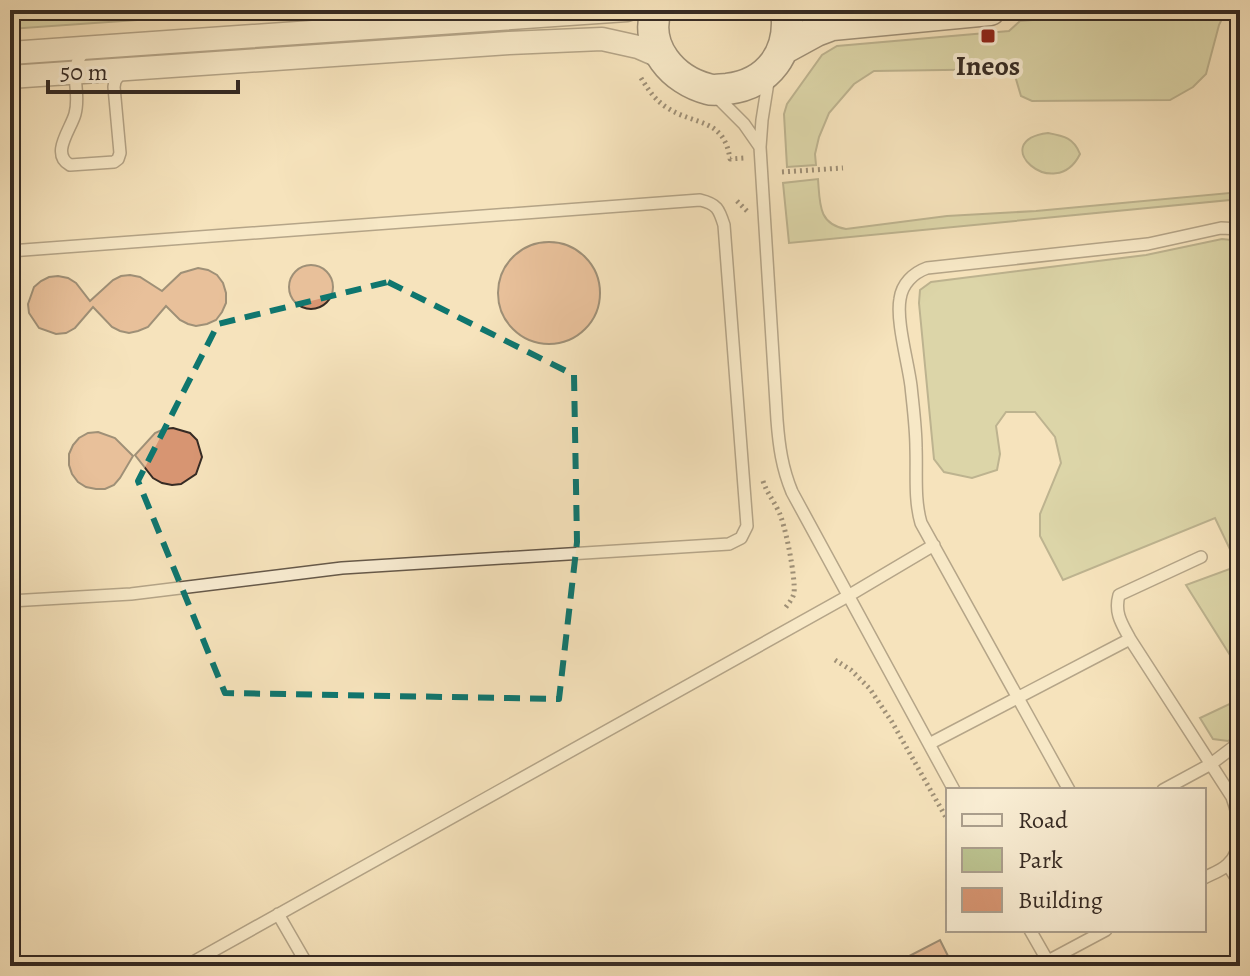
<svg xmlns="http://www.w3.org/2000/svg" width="1250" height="976" font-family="Alegreya,serif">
	<rect width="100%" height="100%" fill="#f6e3bc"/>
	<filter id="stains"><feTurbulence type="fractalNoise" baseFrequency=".0025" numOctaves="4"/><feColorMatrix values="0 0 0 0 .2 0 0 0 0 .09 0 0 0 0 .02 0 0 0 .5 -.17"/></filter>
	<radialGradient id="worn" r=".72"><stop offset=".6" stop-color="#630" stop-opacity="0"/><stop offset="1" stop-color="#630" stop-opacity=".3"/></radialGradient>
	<path fill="#bcc491" stroke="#79785a" stroke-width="2" d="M 10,10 L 179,10 L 179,17 L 10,29 Z
		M 1157,10 L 1226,10 L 1219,25 L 1206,74 L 1193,87 L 1170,100 L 1032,101 L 1021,96 L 1013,69 L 874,71 L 854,84 L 829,113 L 819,137 L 815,154 L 816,165 L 787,167 L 784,114 L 787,104 L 822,55 L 837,46 L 1009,31 L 1020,21 Z
		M 1048,133 C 1064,136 1074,138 1080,154 C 1055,205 985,141 1048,133 Z
		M 818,179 C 820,204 818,224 846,229 L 947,216 L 1036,211 L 1240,192 L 1240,199 L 789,243 L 783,183 Z
		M 1222,239 L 1240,241 L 1240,671 L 1186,585 L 1238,566 L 1215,518 L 1063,580 L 1040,536 L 1040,514 L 1061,463 L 1055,437 L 1035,412 L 1006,412 L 996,426 L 1000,454 L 997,470 L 972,478 L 944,472 L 934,459 L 919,303 L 920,290 L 931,282 L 1146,255 Z
		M 1240,699 L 1240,733 L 1228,741 L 1213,739 L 1200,718 Z"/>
	<path fill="#d79572" stroke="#362b24" stroke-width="2" d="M498 293a51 51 0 1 1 102 0a51 51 0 1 1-102 0Z
		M289 287a22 22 0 1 1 44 0a22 22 0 1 1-44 0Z
		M 198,268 L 208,270 L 217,275 L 223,283 L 226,293 L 226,303 L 222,312 L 216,320 L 207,324 L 196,326 L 188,324 L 180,320 L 166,306 L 148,327 L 138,331 L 129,333 L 120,331 L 112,327 L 93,307 L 75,328 L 66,333 L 56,334 L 39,328 L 29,313 L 28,304 L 34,287 L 41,281 L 49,277 L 58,276 L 68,278 L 76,283 L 90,301 L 113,280 L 121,276 L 130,275 L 140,277 L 162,291 L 181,273 Z
		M 173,428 L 190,433 L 197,440 L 202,457 L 196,474 L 181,484 L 172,485 L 162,483 L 153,478 L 135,455 L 155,433 L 164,429 Z
		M 98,432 L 115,438 L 133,456 L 120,478 L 114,485 L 105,489 L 96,489 L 86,487 L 78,482 L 72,474 L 69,465 L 69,454 L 73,445 L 79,438 L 88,433 Z
		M 940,940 L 953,966 L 890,966 Z"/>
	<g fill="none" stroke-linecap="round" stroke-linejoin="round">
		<defs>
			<path id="service" d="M 87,49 C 65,68 82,89 75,114 C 71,129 50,154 70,165 L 114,162 L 118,159 L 120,153 L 114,87 L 115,81 L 122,71
				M 714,94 L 744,124 L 760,147 L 762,120 L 769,76
				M 760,147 L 777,420 C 779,446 782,468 792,492 L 954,790
				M 10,251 L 700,200 C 717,204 719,209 724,225 L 747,526 L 741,538 L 729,544 L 342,568 L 131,594 L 10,601
				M 1130,639 C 1122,624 1114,613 1119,595 L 1201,557
				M 929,744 L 1130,639 L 1232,797 C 1239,816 1246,849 1227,865 C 1221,871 1211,874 1204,878
				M 1069,790 L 921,523 C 914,499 917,473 916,448 C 916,428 913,406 911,386 C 908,362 896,321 900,299 C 902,284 913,273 927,268 L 1148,244 L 1221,228 L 1240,229
				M 1163,790 L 1211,764 L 1240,742
				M 1228,865 L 1240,884
				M 278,914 L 308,966
				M 1030,930 L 1050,965
				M 1048,961 L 1106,930
				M 186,966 L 848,596 L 934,545"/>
			<path id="minor" d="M 10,53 L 627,10
				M 10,77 L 509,43 L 602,39 L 638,47 L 661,57"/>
			<path id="secondary" d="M 656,10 C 644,47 673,80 708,89 C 714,91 721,89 727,89 C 769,84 792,52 786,10
				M 783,49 L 816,31 L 832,25 L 990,10"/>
		</defs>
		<use href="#service" stroke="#66594a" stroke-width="14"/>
		<use href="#minor" stroke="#66594a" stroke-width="25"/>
		<use href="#secondary" stroke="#362b24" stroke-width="33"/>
		<path stroke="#362b24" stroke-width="5" stroke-dasharray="2 4" stroke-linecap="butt" d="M 641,78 C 648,89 654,99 666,107 C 694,126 724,117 730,159 L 744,158
			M 782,172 L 843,168
			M 737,201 L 748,212
			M 763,481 C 767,493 772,498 778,510 C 785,522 796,579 794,593 C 793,599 787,605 784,610
			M 835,660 L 851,670 L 870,689 L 892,722 L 948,821"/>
		<use href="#service" stroke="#f9edd3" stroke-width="11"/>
		<use href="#minor" stroke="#f9edd3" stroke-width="22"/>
		<use href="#secondary" stroke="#f9edd3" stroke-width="30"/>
	</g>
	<path d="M0 0H1250V976H0ZM 388,282 L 574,375 L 577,542 L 559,699 L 225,693 L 138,481 L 218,324 Z" fill="#f6e3bc" fill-opacity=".55" fill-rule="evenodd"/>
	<path fill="none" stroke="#0f766e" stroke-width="6" stroke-dasharray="16 10" stroke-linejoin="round" d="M 388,282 L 574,375 L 577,542 L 559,699 L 225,693 L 138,481 L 218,324 Z"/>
	<rect fill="#8f2418" stroke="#f9edd3" stroke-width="3" x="980" y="28" width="16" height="16" rx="4"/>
	<g text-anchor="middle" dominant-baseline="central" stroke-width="8" stroke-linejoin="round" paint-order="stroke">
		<g font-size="28" font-weight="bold" fill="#362b24" stroke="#f9edd3">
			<text x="988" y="66">Ineos</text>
		</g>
	</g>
	<rect width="1250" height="976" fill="none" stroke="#f6e3bc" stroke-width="40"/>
	<rect x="12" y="12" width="1226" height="952" fill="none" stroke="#362b24" stroke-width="4"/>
	<rect x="20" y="20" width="1210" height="936" fill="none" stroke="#362b24" stroke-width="2"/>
	<rect x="946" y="788" width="260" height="144" fill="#f9edd3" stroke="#ab9f8d" stroke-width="2"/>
	<rect x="962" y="814" width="40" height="12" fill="#f9edd3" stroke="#ab9f8d" stroke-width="2"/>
	<text x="1018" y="828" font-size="24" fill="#362b24">Road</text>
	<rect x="962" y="848" width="40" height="24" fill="#bcc491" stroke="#ab9f8d" stroke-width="2"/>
	<text x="1018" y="868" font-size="24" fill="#362b24">Park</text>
	<rect x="962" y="888" width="40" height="24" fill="#d79572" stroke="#ab9f8d" stroke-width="2"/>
	<text x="1018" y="908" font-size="24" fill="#362b24">Building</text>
	<path d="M48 80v12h190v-12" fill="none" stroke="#362b24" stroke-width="4"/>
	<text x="60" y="80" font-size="24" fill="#362b24" stroke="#f9edd3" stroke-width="6" paint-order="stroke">50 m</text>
	<rect width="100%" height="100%" filter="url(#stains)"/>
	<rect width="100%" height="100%" fill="url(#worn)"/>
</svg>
